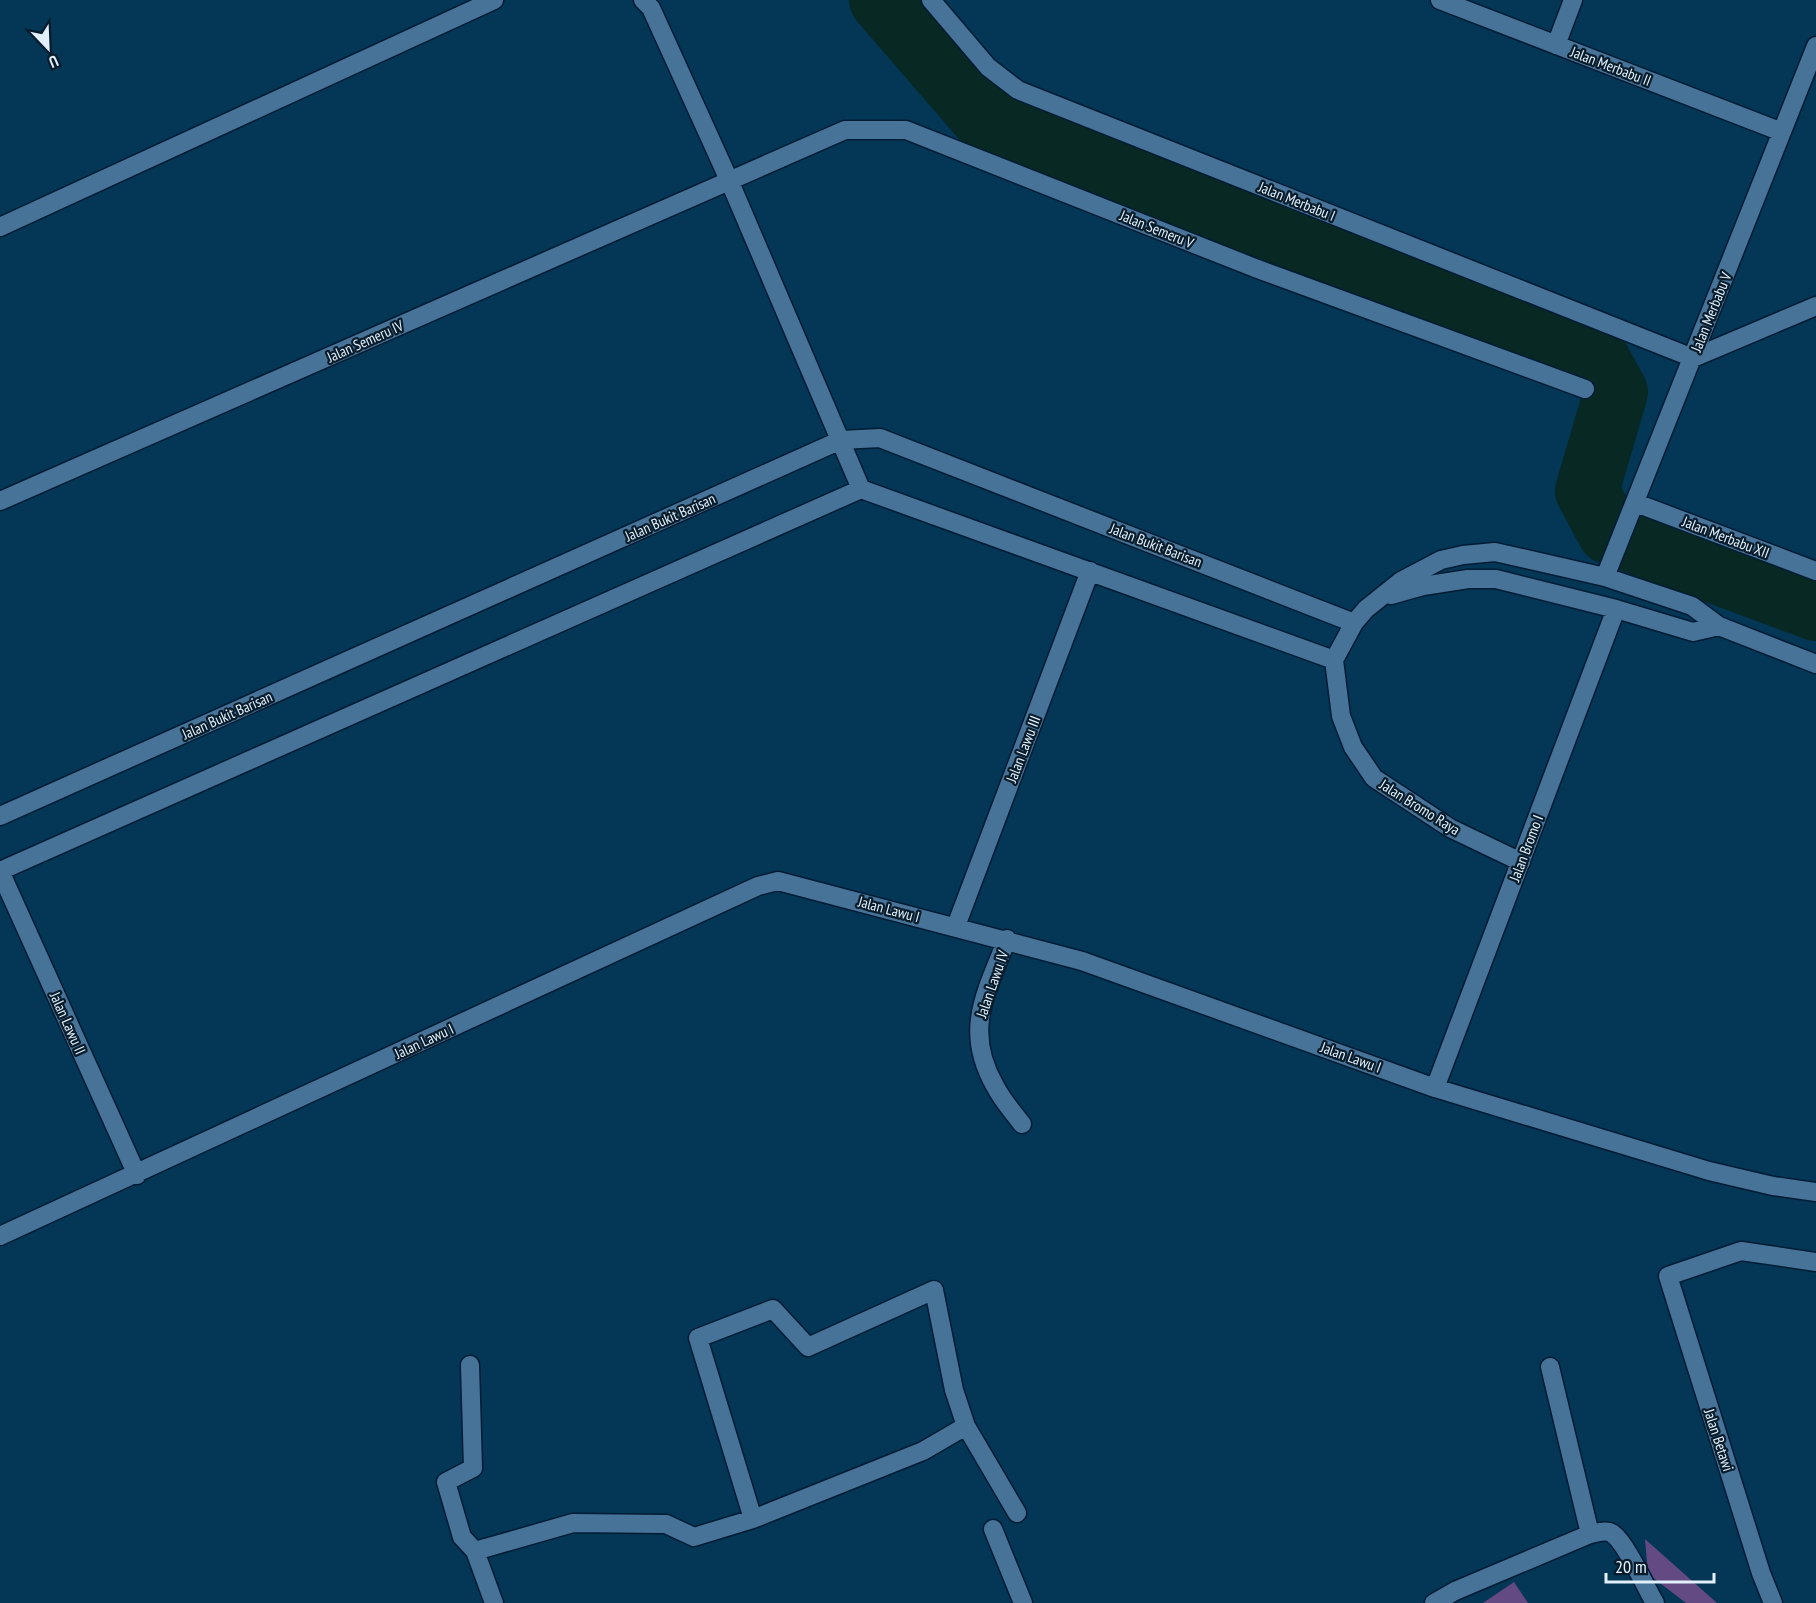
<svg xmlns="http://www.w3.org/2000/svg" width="1816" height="1603" font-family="'PT Sans Narrow',sans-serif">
	<rect width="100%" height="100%" fill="#043656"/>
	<path fill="#644a82" d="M 1645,1539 L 1717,1603 L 1686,1603 L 1648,1574 Z
		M 1514,1582 L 1528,1603 L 1483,1603 Z"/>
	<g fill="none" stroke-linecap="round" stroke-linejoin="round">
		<path stroke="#082824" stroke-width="64" d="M 881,0 L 983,118 L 1598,359 L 1616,392 L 1587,491 L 1609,532 L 1816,609"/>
		<defs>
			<path id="street" d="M 643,0 L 651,8 L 729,180 L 861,489
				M 931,0 L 988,67 L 1018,90 L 1693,358 L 1816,306
				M 1440,0 L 1782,132
				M 1556,45 L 1573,0
				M 0,227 L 494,0
				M 0,501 L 845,130 L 906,130 L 1255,268 L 1585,389
				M 1636,503 L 1816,571
				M 1605,577 L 1816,46
				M 1391,595 L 1423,586 L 1468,579 L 1496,579 L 1616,609 L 1693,632 L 1719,626
				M 0,816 L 841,440 L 880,438 L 1354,623
				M 1521,862 L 1450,828 L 1374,778 L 1353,747 L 1341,716 L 1334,660 L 1354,623 L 1366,609 L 1401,581 L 1441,560 L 1463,555 L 1495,552 L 1605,577 L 1692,606 L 1719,626 L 1816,664
				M 0,871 L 861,489 L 1334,660
				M 0,871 L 137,1175
				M 956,926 L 1090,571
				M 1007,939 C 986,993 963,1030 995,1086 C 1002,1100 1013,1112 1022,1124
				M 1435,1088 L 1616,609
				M 0,1236 L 758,886 L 778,881 L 1082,961 L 1435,1088 L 1709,1171 L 1773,1186 L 1816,1192
				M 470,1365 L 473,1468 L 446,1482 L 462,1537 L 475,1551
				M 1550,1367 L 1590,1534
				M 753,1519 L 698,1338 L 773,1309 L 808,1347 L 934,1290 L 954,1390 L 966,1426 L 1017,1513
				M 993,1529 L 1023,1603
				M 494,1603 L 475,1551 L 573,1523 L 666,1524 L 694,1537 L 753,1519 L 923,1451 L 966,1426
				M 1434,1603 L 1455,1591 L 1590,1534 C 1597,1533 1607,1529 1613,1534 C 1626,1543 1646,1588 1655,1603
				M 1773,1603 L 1761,1573 L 1668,1276 L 1741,1251 L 1816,1262"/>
		</defs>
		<use href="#street" stroke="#001c34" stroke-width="21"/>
		<use href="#street" stroke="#477398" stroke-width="18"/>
	</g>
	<g text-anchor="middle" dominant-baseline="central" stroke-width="4.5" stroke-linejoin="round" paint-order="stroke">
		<g font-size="15" fill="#e1f0fc" stroke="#091c2b">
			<text transform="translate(1611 66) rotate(21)">Jalan Merbabu II</text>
			<text transform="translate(1297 201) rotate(22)">Jalan Merbabu I</text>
			<text transform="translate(1157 229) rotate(22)">Jalan Semeru V</text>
			<text transform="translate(1711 312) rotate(-68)">Jalan Merbabu V</text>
			<text transform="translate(365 341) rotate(-24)">Jalan Semeru IV</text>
			<text transform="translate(670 517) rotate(-24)">Jalan Bukit Barisan</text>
			<text transform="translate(1726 537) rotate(21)">Jalan Merbabu XII</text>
			<text transform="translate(1156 545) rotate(21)">Jalan Bukit Barisan</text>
			<text transform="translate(227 715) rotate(-24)">Jalan Bukit Barisan</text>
			<text transform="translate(1023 749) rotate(-69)">Jalan Lawu III</text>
			<text transform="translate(1420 807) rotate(32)">Jalan Bromo Raya</text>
			<text transform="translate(1526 848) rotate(-69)">Jalan Bromo I</text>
			<text transform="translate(889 909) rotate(15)">Jalan Lawu I</text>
			<text transform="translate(992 984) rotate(-71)">Jalan Lawu IV</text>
			<text transform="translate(68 1023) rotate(66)">Jalan Lawu II</text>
			<text transform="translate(424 1041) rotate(-25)">Jalan Lawu I</text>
			<text transform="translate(1351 1057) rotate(20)">Jalan Lawu I</text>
			<text transform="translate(1719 1440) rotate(72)">Jalan Betawi</text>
		</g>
	</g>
	<g transform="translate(48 48) rotate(157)" stroke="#091c2b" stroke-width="4.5" paint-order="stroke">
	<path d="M0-4.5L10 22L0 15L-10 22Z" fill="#e1f0fc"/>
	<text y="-9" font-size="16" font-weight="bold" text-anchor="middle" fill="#e1f0fc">U</text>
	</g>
	<path d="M1606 1573v9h108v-9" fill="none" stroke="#e1f0fc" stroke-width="3"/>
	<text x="1615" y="1573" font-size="18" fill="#e1f0fc" stroke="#091c2b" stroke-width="4.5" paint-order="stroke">20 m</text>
</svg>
